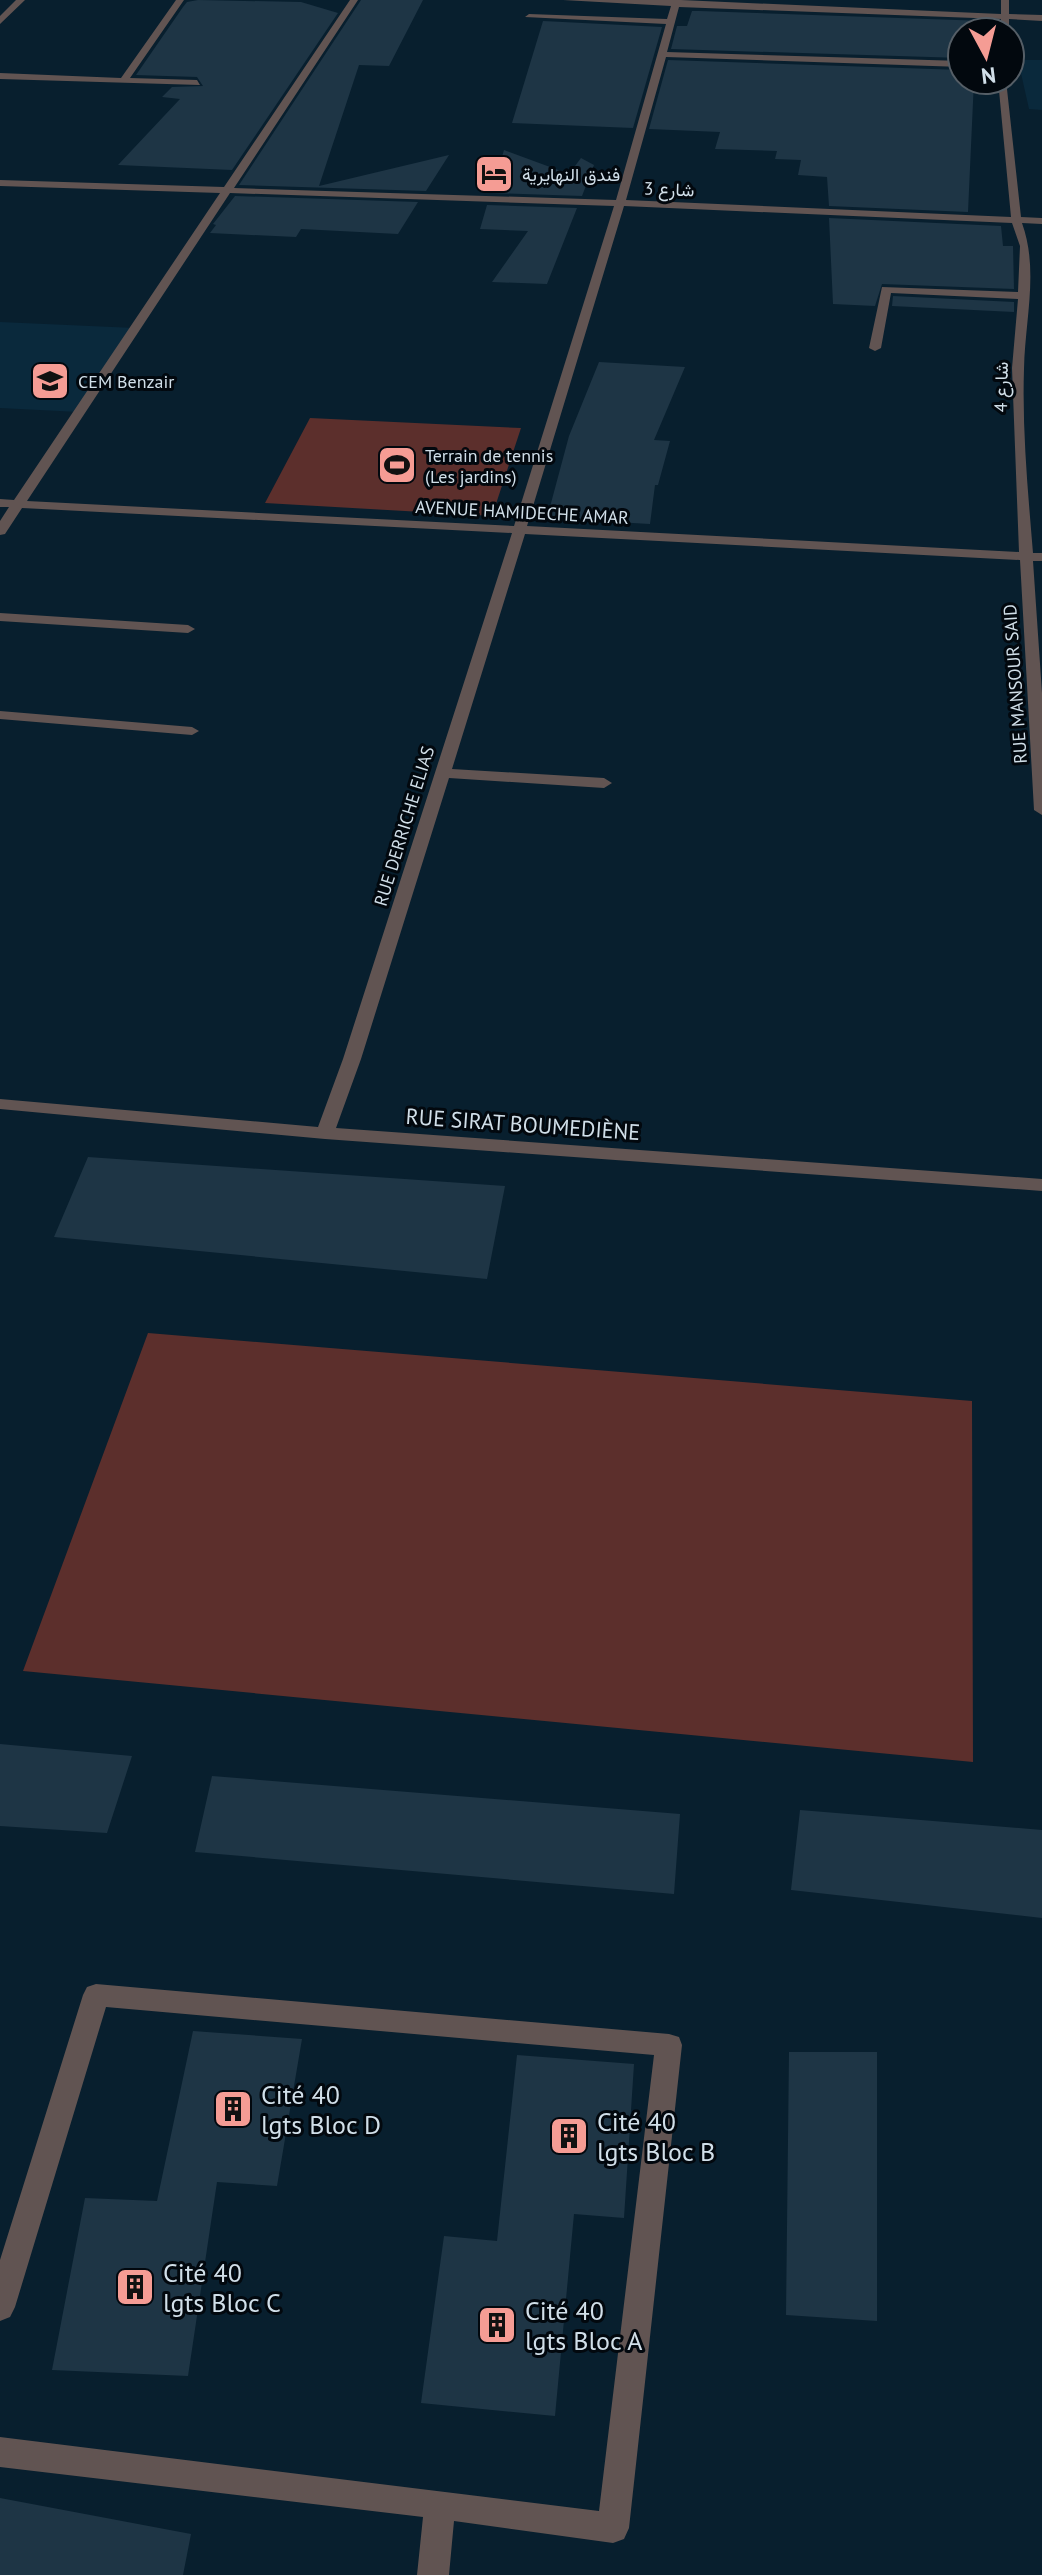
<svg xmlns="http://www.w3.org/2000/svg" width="1042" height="2575" font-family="'PT Sans',Vazirmatn,sans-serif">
	<rect width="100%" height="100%" fill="#081f2e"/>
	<path fill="#0a293c" d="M 1018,60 L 1042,60 L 1042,110 L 1029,109 Z
		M 0,322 L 135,328 L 79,412 L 0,408 Z"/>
	<path fill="#5c2f2c" d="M 310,418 L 521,428 L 492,516 L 265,503 Z
		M 148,1333 L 972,1401 L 973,1762 L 23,1671 Z"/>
	<path fill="#1e3545" d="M 198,0 L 301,2 L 338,13 L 232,170 L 118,165 L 180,99 L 162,97 L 172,87 L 203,86 L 197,77 L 136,75 L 183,7 L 187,2 Z
		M 361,0 L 423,0 L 389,66 L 359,65 L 319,186 L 449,155 L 426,191 L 239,185 Z
		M 692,11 L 699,11 L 986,21 L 983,32 L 962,32 L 962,58 L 671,49 L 677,26 L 687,26 Z
		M 543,21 L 662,27 L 633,128 L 512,123 Z
		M 668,60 L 962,70 L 962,80 L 974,80 L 968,212 L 829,206 L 827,177 L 798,175 L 801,160 L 775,159 L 777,151 L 715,149 L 720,132 L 649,129 Z
		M 504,150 L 569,174 L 581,158 L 594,165 L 582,196 L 491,193 Z
		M 235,196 L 418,202 L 398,234 L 301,229 L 296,237 L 210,233 L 216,225 L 213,224 Z
		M 487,205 L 577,208 L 547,284 L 492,282 L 528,231 L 480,229 Z
		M 829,218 L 1001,226 L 1003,246 L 1013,246 L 1014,289 L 882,284 L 875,306 L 833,304 Z
		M 893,296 L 1014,302 L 1014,312 L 892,306 Z
		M 599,362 L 685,367 L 654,440 L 670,441 L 658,485 L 655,485 L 650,524 L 547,518 L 569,436 Z
		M 88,1157 L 505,1186 L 487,1279 L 54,1237 Z
		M 0,1744 L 132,1756 L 107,1833 L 0,1826 Z
		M 212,1776 L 680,1814 L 674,1894 L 195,1852 Z
		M 800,1810 L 1042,1830 L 1042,1918 L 791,1890 Z
		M 193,2031 L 302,2039 L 277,2186 L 217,2182 L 188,2376 L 52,2370 L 85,2198 L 157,2201 Z
		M 789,2052 L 877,2052 L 877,2321 L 786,2315 Z
		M 517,2055 L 634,2064 L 624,2218 L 574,2214 L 555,2416 L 421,2403 L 444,2236 L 497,2241 Z
		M 0,2498 L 191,2534 L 183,2575 L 0,2575 Z"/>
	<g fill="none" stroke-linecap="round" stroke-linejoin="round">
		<path fill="#615452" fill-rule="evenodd" d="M 16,0 L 25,0 L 0,24 L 0,16 Z
			M 176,0 L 184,0 L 130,78 L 197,80 L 200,85 L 0,79 L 0,73 L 121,78 Z
			M 350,0 L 358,0 L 234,188 L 616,200 L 666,24 L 525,17 L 529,14 L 667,19 L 671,6 L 563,0 L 681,0 L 1001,14 L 1001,0 L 1009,0 L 1009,14 L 1042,15 L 1042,21 L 1009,19 L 1009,32 L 1001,32 L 1001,19 L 679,7 L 667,52 L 962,61 L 962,67 L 666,57 L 626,200 L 1011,217 L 998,80 L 1006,80 L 1021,217 L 1042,218 L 1042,224 L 1022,223 C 1039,270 1025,320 1024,369 C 1022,430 1028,492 1033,553 L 1042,553 L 1042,561 L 1033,561 L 1042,693 L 1042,815 L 1034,810 L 1020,560 L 525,534 L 452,769 L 604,778 L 612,783 L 604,788 L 449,778 L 361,1059 L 336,1128 L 1042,1179 L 1042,1191 L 325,1139 L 0,1109 L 0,1099 L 318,1127 L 343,1059 L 512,533 L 22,508 L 5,534 L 0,535 L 0,521 L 9,507 L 0,507 L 0,499 L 14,500 L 220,193 L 0,186 L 0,180 L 224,187 ZM 230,193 L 614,206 L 514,526 L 27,501 ZM 624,206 L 1012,223 L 1020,246 L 1018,292 L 882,287 L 869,348 L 875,351 L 881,348 L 891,293 L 1018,299 L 1012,368 L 1019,552 L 527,526 Z
			M 0,613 L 188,625 L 195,629 L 188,633 L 0,621 Z
			M 0,711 L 192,727 L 199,731 L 192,735 L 0,719 Z
			M 96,1984 L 669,2034 L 679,2037 L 682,2045 L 629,2528 L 624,2539 L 613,2543 L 454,2521 L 449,2575 L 417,2575 L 423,2517 L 0,2467 L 0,2437 L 599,2511 L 654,2055 L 106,2007 L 15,2307 L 10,2317 L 0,2321 L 0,2260 L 83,1995 L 87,1987 Z"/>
	</g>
	<defs>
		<symbol id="hotel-square" viewBox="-11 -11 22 22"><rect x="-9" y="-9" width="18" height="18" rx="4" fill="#f59c94" stroke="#02080e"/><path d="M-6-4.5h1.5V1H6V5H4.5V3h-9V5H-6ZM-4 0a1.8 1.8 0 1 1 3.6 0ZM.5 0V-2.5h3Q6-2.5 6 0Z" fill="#111"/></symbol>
		<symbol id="school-square" viewBox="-11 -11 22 22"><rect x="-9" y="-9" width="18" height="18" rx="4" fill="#f59c94" stroke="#02080e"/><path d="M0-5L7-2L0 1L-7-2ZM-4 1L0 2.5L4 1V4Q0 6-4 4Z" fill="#111"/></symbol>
		<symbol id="stadium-square" viewBox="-11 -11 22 22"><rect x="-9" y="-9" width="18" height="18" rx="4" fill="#f59c94" stroke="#02080e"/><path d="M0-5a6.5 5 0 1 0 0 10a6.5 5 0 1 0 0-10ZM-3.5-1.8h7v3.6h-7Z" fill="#111"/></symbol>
		<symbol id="building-square" viewBox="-11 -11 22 22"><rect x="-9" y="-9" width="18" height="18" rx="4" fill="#f59c94" stroke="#02080e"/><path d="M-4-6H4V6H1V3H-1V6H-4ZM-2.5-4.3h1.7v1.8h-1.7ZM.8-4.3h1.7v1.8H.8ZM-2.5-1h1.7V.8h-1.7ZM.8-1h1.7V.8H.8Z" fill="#111"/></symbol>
	</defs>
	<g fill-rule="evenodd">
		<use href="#hotel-square" x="472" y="152" width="44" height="44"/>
		<use href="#school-square" x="28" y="359" width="44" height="44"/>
		<use href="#stadium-square" x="375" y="443" width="44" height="44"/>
		<use href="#building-square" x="211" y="2087" width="44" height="44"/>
		<use href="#building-square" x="547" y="2114" width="44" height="44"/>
		<use href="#building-square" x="113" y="2265" width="44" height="44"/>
		<use href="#building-square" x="475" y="2303" width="44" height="44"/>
	</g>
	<g text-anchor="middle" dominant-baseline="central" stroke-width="6" stroke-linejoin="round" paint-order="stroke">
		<g font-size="18" fill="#d1dfe9" stroke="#02080e" text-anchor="start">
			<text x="522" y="174">فندق النهايرية</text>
			<text x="78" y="381">CEM Benzair</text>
			<text x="425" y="455">Terrain de tennis<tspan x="425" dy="21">(Les jardins)</tspan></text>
		</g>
		<g font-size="18" fill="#d1dfe9" stroke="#02080e">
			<text transform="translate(669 189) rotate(2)">شارع 3</text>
			<text transform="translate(1001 387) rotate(-89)">شارع 4</text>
			<text transform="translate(522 512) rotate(3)">AVENUE HAMIDECHE AMAR</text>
			<text transform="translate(1015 684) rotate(-94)">RUE MANSOUR SAID</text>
			<text transform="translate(404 826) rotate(-73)">RUE DERRICHE ELIAS</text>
		</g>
		<g font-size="22" fill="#d1dfe9" stroke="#02080e">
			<text transform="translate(523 1124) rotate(4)">RUE SIRAT BOUMEDIÈNE</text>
		</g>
		<g font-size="26" fill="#d1dfe9" stroke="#02080e" text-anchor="start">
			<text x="261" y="2094">Cité 40<tspan x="261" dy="30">lgts Bloc D</tspan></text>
			<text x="597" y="2121">Cité 40<tspan x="597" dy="30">lgts Bloc B</tspan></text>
			<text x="163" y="2272">Cité 40<tspan x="163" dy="30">lgts Bloc C</tspan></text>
			<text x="525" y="2310">Cité 40<tspan x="525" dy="30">lgts Bloc A</tspan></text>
		</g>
	</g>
	<g transform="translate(986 56) rotate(173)"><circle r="38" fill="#02080e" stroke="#555e66" stroke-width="2"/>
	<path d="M0-6L14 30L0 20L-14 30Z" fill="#f59c94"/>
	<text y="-12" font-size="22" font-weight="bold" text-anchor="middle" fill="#d1dfe9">N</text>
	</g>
</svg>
